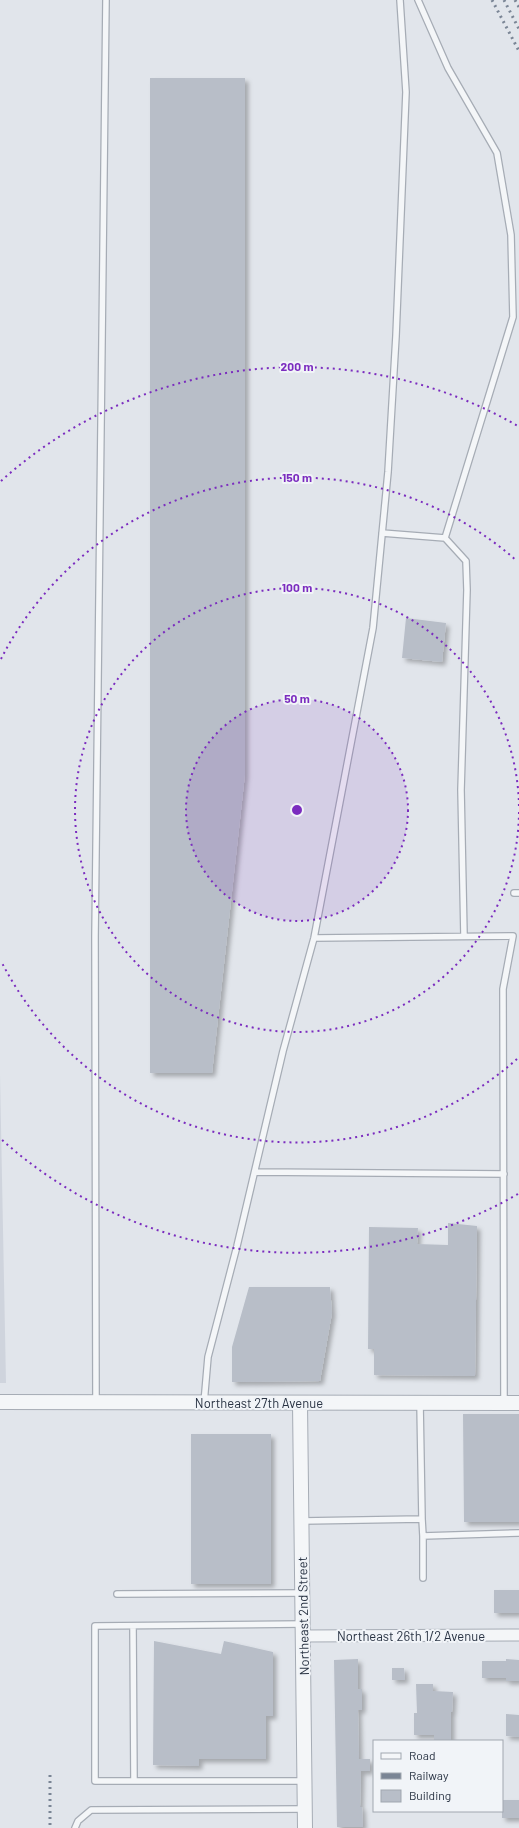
<svg xmlns="http://www.w3.org/2000/svg" width="519" height="1828" font-family="Barlow,sans-serif">
	<defs>
		<filter id="shadow"><feDropShadow dx="3.5" dy="3.5" stdDeviation="2" flood-color="#0004"/></filter>
	</defs>
	<rect width="100%" height="100%" fill="#e1e5eb"/>
	<path fill="#cfd4dd" d="M 0,1075 L 6,1383 L 0,1383 Z"/>
	<path fill="#b8bec8" filter="url(#shadow)" d="M 150,78 L 245,78 L 245,774 L 212,1073 L 150,1073 Z
		M 406,618 L 446,623 L 442,662 L 402,658 Z
		M 448,1223 L 477,1226 L 475,1376 L 374,1375 L 374,1349 L 368,1349 L 369,1227 L 418,1228 L 417,1244 L 448,1245 Z
		M 249,1287 L 330,1287 L 332,1313 L 320,1381 L 232,1382 L 232,1347 Z
		M 463,1414 L 519,1414 L 519,1522 L 464,1522 Z
		M 191,1434 L 271,1434 L 271,1584 L 191,1584 Z
		M 494,1590 L 519,1590 L 519,1613 L 494,1613 Z
		M 154,1641 L 221,1654 L 224,1641 L 273,1652 L 273,1716 L 266,1716 L 266,1759 L 199,1759 L 199,1766 L 153,1765 Z
		M 358,1659 L 358,1689 L 362,1689 L 362,1710 L 358,1710 L 359,1759 L 370,1759 L 370,1771 L 361,1771 L 360,1807 L 362,1807 L 363,1827 L 337,1827 L 334,1660 Z
		M 506,1659 L 519,1660 L 519,1681 L 506,1681 L 506,1678 L 482,1678 L 482,1661 L 506,1661 Z
		M 392,1668 L 404,1668 L 405,1680 L 392,1680 Z
		M 416,1684 L 433,1684 L 433,1691 L 453,1692 L 452,1712 L 451,1712 L 451,1741 L 434,1741 L 434,1735 L 414,1735 L 414,1713 L 417,1713 Z
		M 506,1714 L 519,1715 L 519,1737 L 506,1736 Z
		M 502,1800 L 519,1800 L 519,1818 L 502,1818 Z"/>
	<g fill="none" stroke-linecap="round" stroke-linejoin="round">
		<defs>
			<path id="service" d="M 382,533 L 445,538 L 513,317 L 511,235 L 497,153 L 448,68 L 418,0
				M 445,538 L 466,561 L 467,590 L 461,790 L 464,936
				M 514,893 L 519,893
				M 314,938 L 513,936 L 503,989 L 504,1403
				M 255,1172 L 504,1174
				M 96,1402 L 95,937 L 106,0
				M 204,1403 L 208,1357 L 237,1246 L 283,1051 L 314,938 L 373,628 L 388,472 L 396,336 L 406,92 L 400,0
				M 422,1519 L 423,1536 L 519,1533
				M 302,1521 L 422,1519 L 420,1403
				M 423,1536 L 423,1578
				M 117,1594 L 302,1593
				M 302,1624 L 95,1626 L 95,1781 L 304,1781
				M 133,1626 L 134,1781
				M 75,1828 L 78,1821 L 91,1810 L 304,1809"/>
			<path id="minor" d="M 303,1636 L 519,1635"/>
			<path id="tertiary" d="M 0,1402 L 519,1403
				M 300,1403 L 305,1828"/>
		</defs>
		<use href="#service" stroke="#a6acb5" stroke-width="8"/>
		<use href="#minor" stroke="#a6acb5" stroke-width="13"/>
		<use href="#tertiary" stroke="#a6acb5" stroke-width="16"/>
		<use href="#service" stroke="#f4f6f8" stroke-width="5.5"/>
		<use href="#minor" stroke="#f4f6f8" stroke-width="11"/>
		<use href="#tertiary" stroke="#f4f6f8" stroke-width="14"/>
		<path stroke="#7a8595" stroke-width="3" stroke-dasharray="2 4" stroke-linecap="butt" d="M 492,0 L 519,51
			M 504,0 L 519,29
			M 515,0 L 519,7
			M 50,1775 L 50,1828"/>
	</g>
	<circle cx="297" cy="810" r="111" fill="#7b2cbf" fill-opacity=".12"/>
	<g fill="none" stroke="#7b2cbf" stroke-width="2" stroke-dasharray="2 4">
		<circle cx="297" cy="810" r="111"/>
		<path d="M519 812A222 222 0 1 1 519 808"/>
		<path d="M517 1059A332 332 0 0 1 1 961M1 659A332 332 0 0 1 517 561"/>
		<path d="M518 1194A443 443 0 0 1 1 1139M1 481A443 443 0 0 1 518 426"/>
	</g>
	<g text-anchor="middle" dominant-baseline="central" stroke-width="4" stroke-linejoin="round" paint-order="stroke">
		<g font-size="13" fill="#293343" stroke="#f1f4f8">
			<text x="259" y="1403">Northeast 27th Avenue</text>
			<text transform="translate(303 1616) rotate(-91)">Northeast 2nd Street</text>
			<text x="411" y="1636">Northeast 26th 1/2 Avenue</text>
		</g>
	</g>
	<circle cx="297" cy="810" r="6" fill="#7b2cbf" stroke="#f1f4f8" stroke-width="2"/>
	<g font-size="12" text-anchor="middle" font-weight="bold" fill="#7b2cbf" stroke="#f1f4f8" stroke-width="4" stroke-linejoin="round" paint-order="stroke">
		<text x="297" y="371">200 m</text>
		<text x="297" y="482">150 m</text>
		<text x="297" y="592">100 m</text>
		<text x="297" y="703">50 m</text>
	</g>
	<rect x="373" y="1740" width="130" height="72" fill="#f1f4f8" stroke="#a1a7b0"/>
	<rect x="381" y="1753" width="20" height="6" fill="#f4f6f8" stroke="#a1a7b0"/>
	<text x="409" y="1760" font-size="12" fill="#293343">Road</text>
	<rect x="381" y="1773" width="20" height="6" fill="#7a8595" stroke="#a1a7b0"/>
	<text x="409" y="1780" font-size="12" fill="#293343">Railway</text>
	<rect x="381" y="1790" width="20" height="12" fill="#b8bec8" stroke="#a1a7b0"/>
	<text x="409" y="1800" font-size="12" fill="#293343">Building</text>
</svg>
